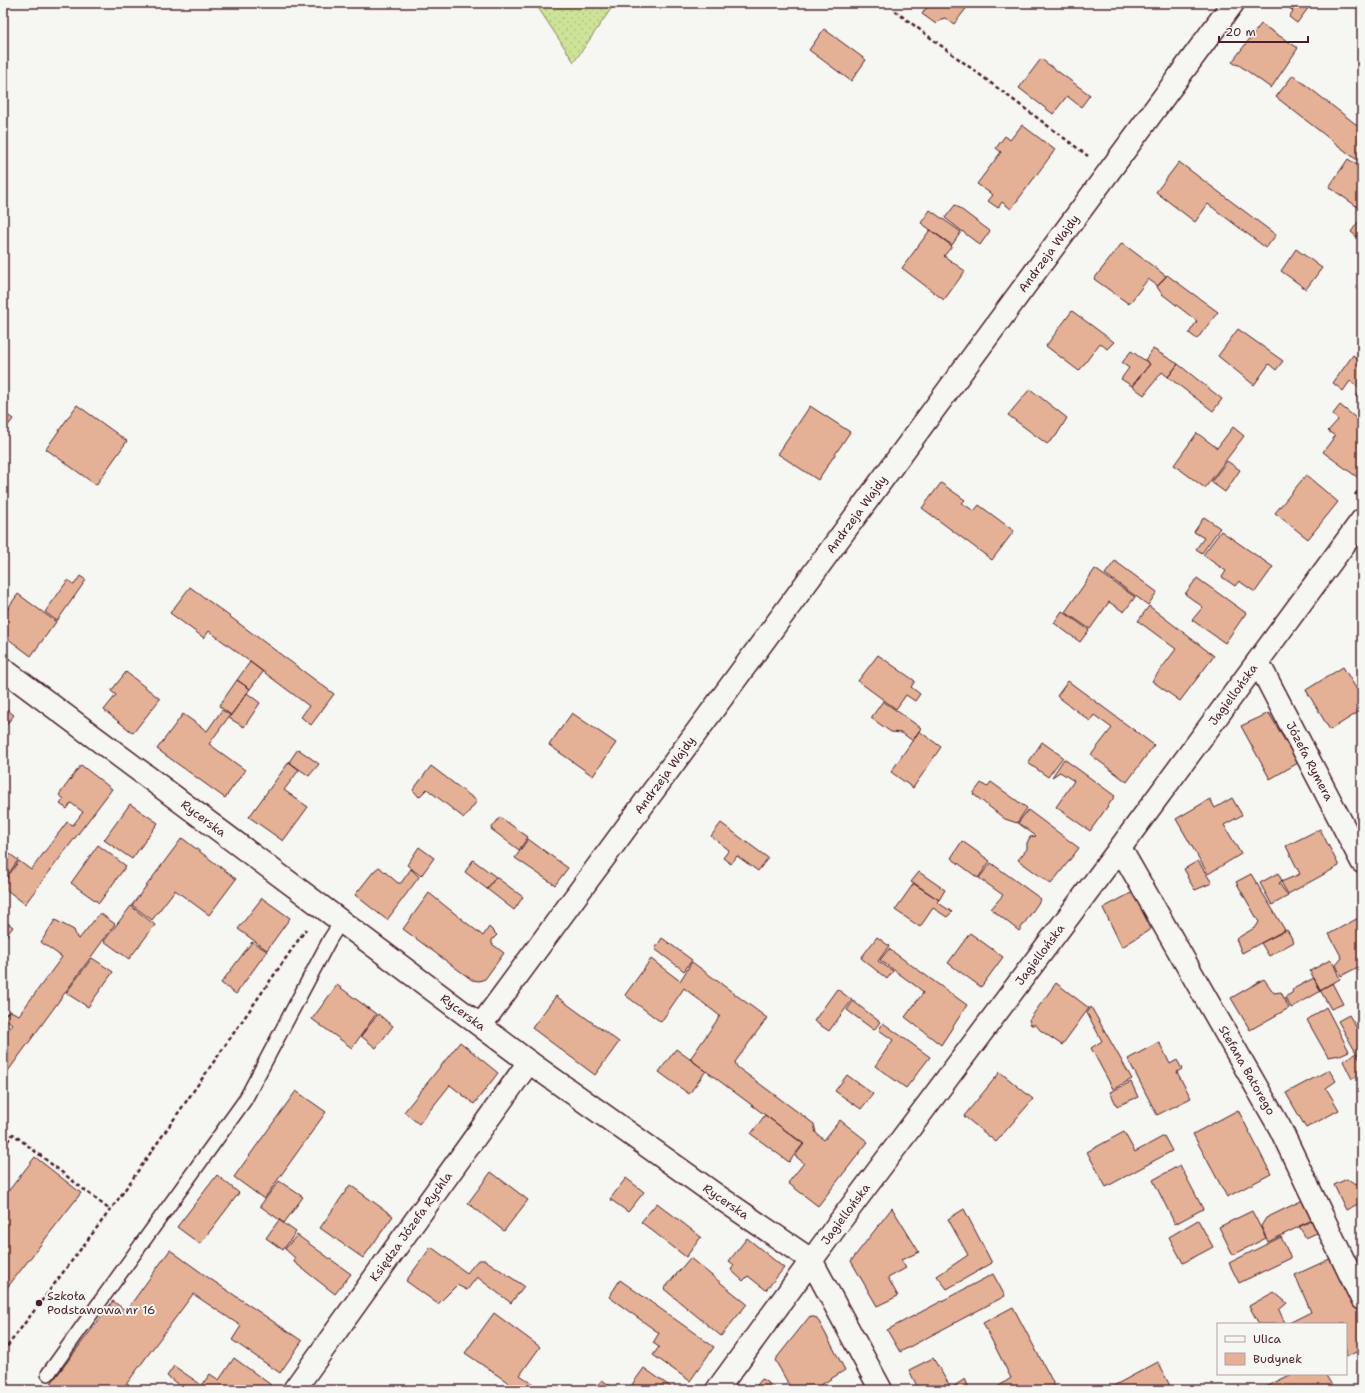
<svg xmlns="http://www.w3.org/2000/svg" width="1365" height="1393" font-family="'Shantell Sans',sans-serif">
	<defs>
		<pattern id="grass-dots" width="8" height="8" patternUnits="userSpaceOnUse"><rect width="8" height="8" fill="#cde398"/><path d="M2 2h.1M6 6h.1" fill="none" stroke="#b2c283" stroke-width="1.8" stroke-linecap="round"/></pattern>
	</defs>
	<rect width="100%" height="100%" fill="#f6f6f2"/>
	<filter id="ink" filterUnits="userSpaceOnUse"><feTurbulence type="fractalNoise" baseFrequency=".025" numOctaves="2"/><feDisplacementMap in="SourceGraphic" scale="8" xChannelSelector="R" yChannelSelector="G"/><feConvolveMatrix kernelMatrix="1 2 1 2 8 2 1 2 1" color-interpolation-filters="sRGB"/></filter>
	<g filter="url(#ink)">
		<path fill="url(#grass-dots)" stroke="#8c8162" d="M 535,3 L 615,3 L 574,62 Z"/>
		<path fill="#e4b196" stroke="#4a1f2b" d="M 922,3 L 964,3 L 968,6 L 954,24 L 945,18 L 941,19 L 936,24 L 922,14 L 927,7 Z
			M 1283,3 L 1312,3 L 1297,23 L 1289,17 L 1293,11 Z
			M 1261,24 L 1298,48 L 1271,88 L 1239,65 L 1235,64 L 1232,62 Z
			M 824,29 L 866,60 L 851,81 L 809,50 Z
			M 1041,59 L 1090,95 L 1081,107 L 1067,96 L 1053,114 L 1019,88 Z
			M 1293,75 L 1362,129 L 1362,164 L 1276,97 Z
			M 1022,125 L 1055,150 L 1011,209 L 1002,202 L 998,208 L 988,201 L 993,195 L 977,184 L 1001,152 L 996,148 L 1005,136 L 1010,140 Z
			M 1348,159 L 1362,168 L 1362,210 L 1329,187 Z
			M 1179,162 L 1276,235 L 1266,248 L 1208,204 L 1195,222 L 1156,192 Z
			M 955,205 L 990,231 L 980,245 L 945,218 Z
			M 930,210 L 961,232 L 952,245 L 921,223 Z
			M 1358,222 L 1362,225 L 1362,241 L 1351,232 Z
			M 930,230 L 952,246 L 944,256 L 965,271 L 944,300 L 902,268 Z
			M 1122,243 L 1166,276 L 1158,286 L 1148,279 L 1129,304 L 1094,279 Z
			M 1296,249 L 1322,268 L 1306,289 L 1281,271 Z
			M 1167,275 L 1218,312 L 1197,339 L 1189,333 L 1197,321 L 1162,294 L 1157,287 Z
			M 1072,311 L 1114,342 L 1107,349 L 1100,343 L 1079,371 L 1046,346 Z
			M 1238,329 L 1283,361 L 1276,370 L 1269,364 L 1254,385 L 1218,356 Z
			M 1153,349 L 1178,364 L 1168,377 L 1162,372 L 1144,395 L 1132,386 L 1150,364 L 1145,360 Z
			M 1131,351 L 1150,364 L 1132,386 L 1121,379 L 1129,368 L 1122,363 Z
			M 1353,355 L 1362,362 L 1362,385 L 1359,388 L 1350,381 L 1343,391 L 1333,383 Z
			M 1178,364 L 1222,399 L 1213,411 L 1168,377 Z
			M 1362,388 L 1362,402 L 1356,397 Z
			M 1030,389 L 1067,418 L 1056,436 L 1047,444 L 1008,415 Z
			M 77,405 L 127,441 L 96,485 L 46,449 Z
			M 1340,405 L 1362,423 L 1362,470 L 1357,477 L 1323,452 L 1335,436 L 1328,431 L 1338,420 L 1333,414 Z
			M 810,406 L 850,432 L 818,480 L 778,454 Z
			M 3,412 L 13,419 L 3,432 Z
			M 1233,427 L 1244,436 L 1205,488 L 1174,465 L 1197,433 L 1217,448 Z
			M 1227,461 L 1240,470 L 1225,492 L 1211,482 Z
			M 1306,475 L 1338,502 L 1308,539 L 1275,513 Z
			M 941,483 L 965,500 L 962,503 L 974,511 L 979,505 L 1014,531 L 992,560 L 922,508 Z
			M 1204,517 L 1220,528 L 1202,553 L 1196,549 L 1204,538 L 1194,532 Z
			M 1221,531 L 1273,567 L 1255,592 L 1239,581 L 1235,586 L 1222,577 L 1226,571 L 1203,555 Z
			M 1115,561 L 1157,592 L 1148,605 L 1105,574 Z
			M 1095,569 L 1135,597 L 1124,612 L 1109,602 L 1090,629 L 1065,612 Z
			M 80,576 L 86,580 L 57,621 L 45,612 L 68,580 L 74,585 Z
			M 1197,578 L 1246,613 L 1225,643 L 1192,620 L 1203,607 L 1185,594 Z
			M 190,587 L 334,694 L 311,725 L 301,717 L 309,706 L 209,631 L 204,638 L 170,613 Z
			M 18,594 L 56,622 L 31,656 L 3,635 L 3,615 Z
			M 1149,606 L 1214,656 L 1180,701 L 1152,681 L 1176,649 L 1138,621 Z
			M 1062,611 L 1089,630 L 1080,642 L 1054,623 Z
			M 878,655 L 915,681 L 911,687 L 920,694 L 915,701 L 906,695 L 896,709 L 858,681 Z
			M 250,662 L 263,672 L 250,689 L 237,680 Z
			M 1343,667 L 1362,698 L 1362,710 L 1330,730 L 1306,690 Z
			M 126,672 L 160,699 L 133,733 L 104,710 L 116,695 L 111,691 Z
			M 237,680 L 250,689 L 231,715 L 219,706 Z
			M 1068,681 L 1154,745 L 1127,782 L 1091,755 L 1112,728 L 1094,715 L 1090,721 L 1057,696 Z
			M 247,693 L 260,703 L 244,727 L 229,718 Z
			M 883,701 L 921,728 L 913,741 L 902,733 L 891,732 L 871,718 Z
			M 3,707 L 14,715 L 3,729 Z
			M 222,710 L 230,715 L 209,744 L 245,770 L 225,798 L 157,749 L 183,714 L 207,731 Z
			M 572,713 L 616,743 L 593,776 L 549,745 Z
			M 1269,713 L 1298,763 L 1270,779 L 1241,726 Z
			M 919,731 L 941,747 L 913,788 L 891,772 Z
			M 1042,742 L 1063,757 L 1048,777 L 1028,763 Z
			M 298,749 L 319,764 L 309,776 L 289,762 Z
			M 1064,759 L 1115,796 L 1090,831 L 1056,807 L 1074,781 L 1060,772 L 1052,777 Z
			M 289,762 L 299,770 L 284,790 L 308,807 L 283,841 L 249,817 Z
			M 81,765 L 112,789 L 25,904 L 3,887 L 3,883 L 19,861 L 31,870 L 67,822 L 73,825 L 83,812 L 71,803 L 67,809 L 60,804 L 64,799 L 59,795 Z
			M 431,766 L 477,801 L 464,818 L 427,789 L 419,797 L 413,790 Z
			M 991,782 L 1027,808 L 1017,823 L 1005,819 L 973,794 L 981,783 L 987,787 Z
			M 1232,798 L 1242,815 L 1224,825 L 1241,854 L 1208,874 L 1176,819 L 1210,799 L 1215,808 Z
			M 130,804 L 158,823 L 132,859 L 104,840 Z
			M 1028,810 L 1079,848 L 1051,884 L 1018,860 L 1027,849 L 1027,843 L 1030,837 L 1036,836 L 1018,823 Z
			M 500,817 L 528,837 L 519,850 L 491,829 Z
			M 721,823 L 768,858 L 758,871 L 737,856 L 731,864 L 723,858 L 729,850 L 711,836 Z
			M 1320,829 L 1339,866 L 1288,894 L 1281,882 L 1300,874 L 1286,846 Z
			M 182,838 L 236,879 L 209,915 L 175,890 L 152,920 L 132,905 Z
			M 528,839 L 568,868 L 555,885 L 515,858 Z
			M 962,841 L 990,861 L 978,878 L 951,858 Z
			M 98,845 L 126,866 L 99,903 L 71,883 Z
			M 419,847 L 434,858 L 421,876 L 407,865 Z
			M 3,849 L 18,860 L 3,882 Z
			M 473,860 L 496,877 L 487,889 L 465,872 Z
			M 1198,861 L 1212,883 L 1195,890 L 1187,877 L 1188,876 L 1184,869 Z
			M 991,863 L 1041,899 L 1019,931 L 991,909 L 1003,895 L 979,878 Z
			M 379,867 L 398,883 L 401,883 L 411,869 L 419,877 L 387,920 L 355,895 L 374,871 Z
			M 919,872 L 945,890 L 939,900 L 911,882 Z
			M 1278,873 L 1282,881 L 1279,883 L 1288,896 L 1272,905 L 1260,883 Z
			M 1251,874 L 1285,930 L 1242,953 L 1236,939 L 1256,927 L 1259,922 L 1236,882 Z
			M 496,877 L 523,897 L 514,910 L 487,889 Z
			M 914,883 L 939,900 L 937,902 L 952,912 L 947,917 L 933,908 L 920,927 L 895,910 Z
			M 1133,892 L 1151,929 L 1122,947 L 1103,908 Z
			M 429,893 L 483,936 L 489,927 L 497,935 L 492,940 L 492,944 L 504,953 L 485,979 L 479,981 L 472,980 L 403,929 Z
			M 262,898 L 290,918 L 267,950 L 238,929 Z
			M 131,906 L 155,925 L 129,959 L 104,941 Z
			M 100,913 L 115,924 L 8,1071 L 3,1067 L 3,1037 L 12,1024 L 3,1016 L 10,1011 L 19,1015 L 62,957 L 41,942 L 55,920 L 74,930 L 77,938 L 79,939 Z
			M 1362,916 L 1362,965 L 1341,976 L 1336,965 L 1342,958 L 1329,934 Z
			M 3,920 L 13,927 L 3,940 Z
			M 1287,930 L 1294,942 L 1269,956 L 1261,943 Z
			M 970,933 L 1003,957 L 981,987 L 948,963 Z
			M 877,937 L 889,946 L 878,961 L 893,971 L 887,979 L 861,958 Z
			M 662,938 L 692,960 L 684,971 L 655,949 Z
			M 252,942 L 267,951 L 236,994 L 221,983 Z
			M 889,949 L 967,1005 L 941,1045 L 905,1017 L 923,993 L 920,989 L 880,960 Z
			M 92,958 L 113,972 L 88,1007 L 66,993 Z
			M 651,959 L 680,981 L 692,962 L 767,1018 L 735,1062 L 737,1067 L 814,1124 L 816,1133 L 824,1140 L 840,1120 L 868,1142 L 818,1206 L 788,1183 L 804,1163 L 795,1156 L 804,1144 L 690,1059 L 720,1016 L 684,988 L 661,1022 L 625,995 Z
			M 1330,960 L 1333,963 L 1340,979 L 1320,990 L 1310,971 Z
			M 1314,978 L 1321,991 L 1291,1008 L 1285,997 L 1292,993 L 1293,989 Z
			M 1264,979 L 1274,993 L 1281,992 L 1289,1008 L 1250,1030 L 1231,998 Z
			M 1056,983 L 1089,1008 L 1062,1045 L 1040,1030 L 1036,1025 L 1031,1025 L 1029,1020 Z
			M 1332,983 L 1343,1004 L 1331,1009 L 1320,990 Z
			M 337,985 L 376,1014 L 352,1048 L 312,1019 Z
			M 837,989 L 852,1000 L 829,1031 L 814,1021 Z
			M 556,996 L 619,1042 L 595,1075 L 532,1028 Z
			M 853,1001 L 880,1022 L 874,1030 L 847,1010 Z
			M 1091,1007 L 1132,1079 L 1113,1089 L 1091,1048 L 1102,1041 L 1087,1013 Z
			M 1326,1007 L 1349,1051 L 1340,1055 L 1328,1057 L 1307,1020 Z
			M 378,1014 L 393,1026 L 376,1048 L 361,1036 Z
			M 1349,1015 L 1362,1037 L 1362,1063 L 1338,1021 Z
			M 883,1023 L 930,1057 L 906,1088 L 875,1066 L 893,1040 L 879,1030 Z
			M 460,1042 L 498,1073 L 474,1104 L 450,1085 L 419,1124 L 404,1112 Z
			M 1159,1042 L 1170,1064 L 1177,1060 L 1182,1069 L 1177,1072 L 1191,1098 L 1157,1115 L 1128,1059 Z
			M 676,1049 L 706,1071 L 689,1094 L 659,1072 Z
			M 1356,1053 L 1362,1063 L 1362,1074 L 1352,1079 L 1343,1061 Z
			M 1329,1070 L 1336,1081 L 1326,1088 L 1339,1110 L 1306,1128 L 1286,1093 Z
			M 1000,1072 L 1033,1099 L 996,1142 L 964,1116 Z
			M 847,1075 L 873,1094 L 861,1109 L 835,1091 Z
			M 1131,1082 L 1138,1097 L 1117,1106 L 1110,1092 Z
			M 296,1091 L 326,1112 L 264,1199 L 234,1177 Z
			M 1238,1110 L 1271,1174 L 1227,1197 L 1193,1134 Z
			M 765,1115 L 803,1144 L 789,1162 L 751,1134 Z
			M 1124,1132 L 1135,1152 L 1164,1136 L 1172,1151 L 1106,1187 L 1087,1152 Z
			M 35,1157 L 81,1193 L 3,1293 L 3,1198 Z
			M 1180,1165 L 1203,1209 L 1175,1224 L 1153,1180 Z
			M 491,1172 L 528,1200 L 504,1231 L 468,1203 Z
			M 217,1175 L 239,1193 L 200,1244 L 177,1227 Z
			M 626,1178 L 644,1192 L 628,1212 L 610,1199 Z
			M 1347,1179 L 1355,1185 L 1362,1181 L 1362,1202 L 1346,1210 L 1334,1185 Z
			M 279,1181 L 303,1197 L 284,1223 L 260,1206 Z
			M 350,1185 L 393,1216 L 363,1258 L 320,1228 Z
			M 1305,1199 L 1315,1219 L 1268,1242 L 1261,1226 L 1266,1218 Z
			M 657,1203 L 701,1237 L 686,1257 L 641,1222 Z
			M 892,1208 L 919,1252 L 901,1260 L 906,1268 L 888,1278 L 898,1296 L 877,1306 L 851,1261 Z
			M 964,1209 L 992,1263 L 947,1289 L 937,1276 L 968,1255 L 948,1219 Z
			M 1252,1211 L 1266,1238 L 1233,1255 L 1219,1227 Z
			M 1315,1219 L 1321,1231 L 1306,1238 L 1299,1226 Z
			M 279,1220 L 296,1232 L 283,1250 L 266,1238 Z
			M 1198,1220 L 1213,1247 L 1183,1263 L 1169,1237 Z
			M 297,1235 L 351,1274 L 335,1294 L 294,1262 L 295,1258 L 285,1249 Z
			M 1281,1237 L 1291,1258 L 1239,1283 L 1229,1263 Z
			M 747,1238 L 784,1268 L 766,1290 L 748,1276 L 743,1281 L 731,1270 L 734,1265 L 729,1261 Z
			M 431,1247 L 467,1273 L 478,1260 L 485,1260 L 524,1286 L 511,1303 L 477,1277 L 467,1290 L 457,1285 L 438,1304 L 406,1281 Z
			M 170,1250 L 206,1276 L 302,1341 L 280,1373 L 232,1340 L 241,1326 L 193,1294 L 122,1390 L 46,1390 L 113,1301 L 126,1311 Z
			M 1334,1257 L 1362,1317 L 1362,1349 L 1346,1357 L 1346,1324 L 1287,1324 L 1311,1312 L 1295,1275 Z
			M 690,1258 L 747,1304 L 721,1336 L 664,1289 Z
			M 993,1274 L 1005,1296 L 900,1352 L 887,1330 Z
			M 620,1280 L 714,1347 L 690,1381 L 653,1355 L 659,1347 L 653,1343 L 659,1333 L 609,1297 Z
			M 1274,1292 L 1287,1303 L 1279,1310 L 1285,1323 L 1282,1324 L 1259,1324 L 1249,1306 Z
			M 1013,1307 L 1057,1390 L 993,1390 L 1011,1378 L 983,1323 Z
			M 494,1313 L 540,1347 L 520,1375 L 533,1384 L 528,1390 L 519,1390 L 465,1353 Z
			M 810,1316 L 817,1318 L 845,1370 L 813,1390 L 792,1390 L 775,1360 Z
			M 234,1358 L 271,1385 L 267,1390 L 198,1390 L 210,1374 L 219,1380 Z
			M 933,1358 L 951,1388 L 965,1379 L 970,1390 L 919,1390 L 909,1370 Z
			M 1158,1362 L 1172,1390 L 1106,1390 Z
			M 174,1366 L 200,1384 L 196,1390 L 185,1390 L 167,1376 Z
			M 644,1368 L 675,1390 L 628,1390 Z
			M 1292,1374 L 1325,1374 L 1335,1390 L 1259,1390 Z
			M 762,1379 L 778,1390 L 753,1390 Z
			M 602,1380 L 616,1390 L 598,1390 L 596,1388 Z"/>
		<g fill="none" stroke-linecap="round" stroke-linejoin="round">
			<defs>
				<path id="lane" d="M 48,1374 L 245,1100 L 330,939 L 341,922"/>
				<g id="street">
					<path id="s1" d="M 1258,662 L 1362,862"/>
					<path id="s2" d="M 3,669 L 302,892 L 529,1062 L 716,1195 L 811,1260 L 881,1390"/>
					<path id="s3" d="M 1120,848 L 1280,1128 L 1362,1299"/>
					<path id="s4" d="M 481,1025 L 1233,3"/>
					<path id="s5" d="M 294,1390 L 529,1062"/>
					<path id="s6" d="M 717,1390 L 838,1224 L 1120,848 L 1362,520"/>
				</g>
			</defs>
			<use href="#lane" stroke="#4a1f2b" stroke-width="16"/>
			<use href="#street" stroke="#4a1f2b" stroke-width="25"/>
			<path stroke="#4a1f2b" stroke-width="2.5" stroke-dasharray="4 3" stroke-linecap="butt" d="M 895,11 L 1088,156
				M 1355,495 L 1362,485
				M 3,1147 L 13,1134 L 110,1210
				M 3,1352 L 117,1201 L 306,929"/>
			<use href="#lane" stroke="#f6f6f2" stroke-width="13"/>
			<use href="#street" stroke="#f6f6f2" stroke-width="22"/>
		</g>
	</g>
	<circle fill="#4a1f2b" stroke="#f6f6f2" stroke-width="1.5" cx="39" cy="1303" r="4"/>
	<g text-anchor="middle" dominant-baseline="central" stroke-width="4" stroke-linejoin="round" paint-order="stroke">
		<g font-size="12" fill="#4a1f2b" stroke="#f6f6f2">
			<text stroke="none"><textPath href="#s4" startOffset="958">Andrzeja Wajdy</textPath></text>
			<text stroke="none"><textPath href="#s4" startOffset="634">Andrzeja Wajdy</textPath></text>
			<text stroke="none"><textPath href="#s6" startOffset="866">Jagiellońska</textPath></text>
			<text stroke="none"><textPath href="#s1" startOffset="112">Józefa Rymera</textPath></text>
			<text stroke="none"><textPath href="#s4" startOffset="310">Andrzeja Wajdy</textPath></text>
			<text stroke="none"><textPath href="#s2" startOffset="250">Rycerska</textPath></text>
			<text stroke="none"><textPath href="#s6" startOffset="542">Jagiellońska</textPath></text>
			<text stroke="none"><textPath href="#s2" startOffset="574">Rycerska</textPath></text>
			<text stroke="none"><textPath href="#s3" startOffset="256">Stefana Batorego</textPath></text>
			<text stroke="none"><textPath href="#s2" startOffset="898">Rycerska</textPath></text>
			<text stroke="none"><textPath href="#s6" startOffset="218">Jagiellońska</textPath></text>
			<text stroke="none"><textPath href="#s5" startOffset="201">Księdza Józefa Rychla</textPath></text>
		</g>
		<g font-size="12" fill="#4a1f2b" stroke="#f6f6f2" text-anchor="start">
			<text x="47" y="1296">Szkoła<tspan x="47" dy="14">Podstawowa nr 16</tspan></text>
		</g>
	</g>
	<rect width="1365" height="1393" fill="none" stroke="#f6f6f2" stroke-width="16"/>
	<rect x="8" y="8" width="1349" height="1377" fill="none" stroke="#4a1f2b" stroke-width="1.5" filter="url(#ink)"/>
	<rect x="1217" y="1323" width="130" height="52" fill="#f6f6f2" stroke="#b1a0a2"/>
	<rect x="1225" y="1336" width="20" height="6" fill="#f6f6f2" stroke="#b1a0a2"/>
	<text x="1253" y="1343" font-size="12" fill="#4a1f2b">Ulica</text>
	<rect x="1225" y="1353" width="20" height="12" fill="#e4b196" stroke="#b1a0a2"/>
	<text x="1253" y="1363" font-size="12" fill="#4a1f2b">Budynek</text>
	<path d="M1219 36v6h89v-6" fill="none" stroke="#4a1f2b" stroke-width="2"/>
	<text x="1225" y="36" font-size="12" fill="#4a1f2b" stroke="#f6f6f2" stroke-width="3" paint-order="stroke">20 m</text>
</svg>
